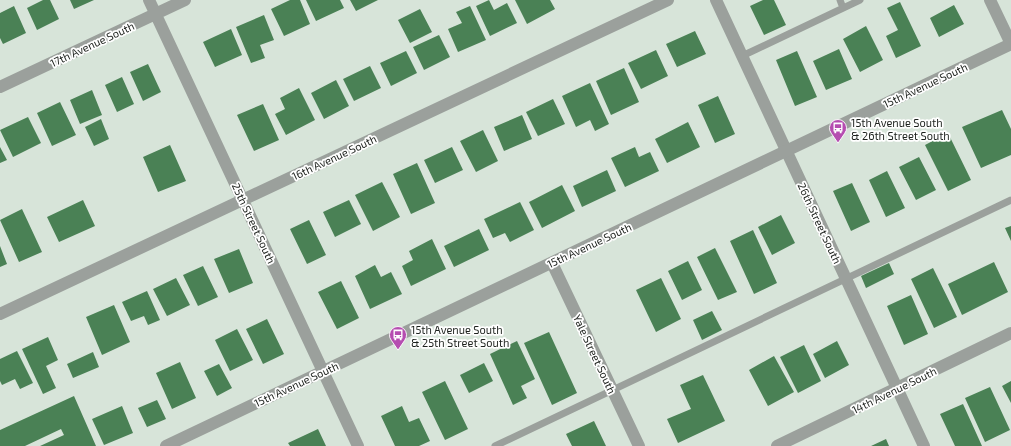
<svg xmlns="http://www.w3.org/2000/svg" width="1011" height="446" font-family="'Exo 2',sans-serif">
	<rect width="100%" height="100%" fill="#d7e4d9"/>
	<path fill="#4a8155" d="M 43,0 L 50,0 L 59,19 L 37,30 L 27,8 Z
		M 70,0 L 94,0 L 74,9 Z
		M 290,0 L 300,0 L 310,24 L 284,36 L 271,9 Z
		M 306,0 L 340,0 L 344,8 L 316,21 Z
		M 350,0 L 378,0 L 356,11 Z
		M 489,0 L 494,10 L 507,3 L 517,23 L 490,36 L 476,6 Z
		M 515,0 L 550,0 L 555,9 L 527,24 Z
		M 763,0 L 774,0 L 786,25 L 764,35 L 750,6 Z
		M 900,2 L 921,46 L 896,58 L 886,36 L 898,30 L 887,8 Z
		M 954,5 L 964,24 L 939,37 L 930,18 Z
		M 14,6 L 26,33 L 3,44 L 0,38 L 0,13 Z
		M 470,6 L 486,40 L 458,52 L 448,29 L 462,23 L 456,12 Z
		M 420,9 L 432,32 L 410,43 L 398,20 Z
		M 264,15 L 274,40 L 260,45 L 265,58 L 251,63 L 236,27 Z
		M 866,26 L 883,60 L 860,72 L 843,39 Z
		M 231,29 L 242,55 L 215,67 L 203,42 Z
		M 695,31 L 706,54 L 677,67 L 666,44 Z
		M 439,35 L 450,57 L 424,70 L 413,47 Z
		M 839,49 L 852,79 L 826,90 L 813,61 Z
		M 656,50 L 668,76 L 641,89 L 628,63 Z
		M 406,51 L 417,73 L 391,86 L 380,63 Z
		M 797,51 L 817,97 L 795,106 L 776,60 Z
		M 148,64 L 161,92 L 143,101 L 130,72 Z
		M 370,66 L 381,88 L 354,101 L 343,79 Z
		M 624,68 L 639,102 L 611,115 L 596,81 Z
		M 122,77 L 134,104 L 117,112 L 105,85 Z
		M 336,80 L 349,106 L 324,119 L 311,93 Z
		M 590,83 L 609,124 L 595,131 L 590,120 L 576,127 L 562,96 Z
		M 299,88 L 315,120 L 286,135 L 275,114 L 285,109 L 280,98 Z
		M 92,90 L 102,115 L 80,124 L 70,100 Z
		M 718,96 L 735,134 L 715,143 L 698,105 Z
		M 553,99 L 565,124 L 538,136 L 526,112 Z
		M 60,102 L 76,135 L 52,146 L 37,113 Z
		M 263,104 L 279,140 L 254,151 L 237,115 Z
		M 1002,110 L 1011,129 L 1011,155 L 981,168 L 962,127 Z
		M 522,115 L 532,139 L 504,151 L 494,127 Z
		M 28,117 L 41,143 L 13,157 L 0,130 Z
		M 101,119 L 109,139 L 94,146 L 85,127 Z
		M 688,122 L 700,147 L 667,163 L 655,139 Z
		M 483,130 L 498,161 L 476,172 L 460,141 Z
		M 948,133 L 971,180 L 948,191 L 925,145 Z
		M 170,145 L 186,181 L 158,192 L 143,157 Z
		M 0,147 L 7,160 L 0,163 Z
		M 452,147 L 463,170 L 435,183 L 424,160 Z
		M 635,147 L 639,157 L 650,152 L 659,171 L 625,187 L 611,158 Z
		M 919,157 L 936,190 L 916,200 L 899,167 Z
		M 417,163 L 435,203 L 411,214 L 393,174 Z
		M 607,170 L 616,191 L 582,207 L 573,186 Z
		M 887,171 L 905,208 L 886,217 L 869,180 Z
		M 382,182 L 400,217 L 373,231 L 355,195 Z
		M 852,183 L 870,222 L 851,231 L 833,191 Z
		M 562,185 L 575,211 L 542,228 L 529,202 Z
		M 83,200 L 95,226 L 59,242 L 47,217 Z
		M 349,200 L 361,224 L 335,237 L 323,212 Z
		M 520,202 L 534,230 L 510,242 L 505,233 L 493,238 L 484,219 Z
		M 22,209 L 42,252 L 19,262 L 0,220 Z
		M 781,215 L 795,243 L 772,255 L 758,227 Z
		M 309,220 L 326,255 L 307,264 L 290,229 Z
		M 1011,226 L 1011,241 L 1005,228 Z
		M 479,229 L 489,250 L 454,267 L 444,246 Z
		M 753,230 L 777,283 L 754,294 L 730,241 Z
		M 432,239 L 446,269 L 411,286 L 402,266 L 413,260 L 409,251 Z
		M 0,246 L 7,264 L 0,267 Z
		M 715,248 L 737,292 L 718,300 L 697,257 Z
		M 239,249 L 253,283 L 229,293 L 214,259 Z
		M 688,261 L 702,290 L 682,300 L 668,271 Z
		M 994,262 L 1008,292 L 962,315 L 948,284 Z
		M 889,263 L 894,274 L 866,288 L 861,276 Z
		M 375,265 L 381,277 L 391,272 L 402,294 L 370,309 L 355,276 Z
		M 203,266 L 218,297 L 198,306 L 183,275 Z
		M 933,268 L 957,317 L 934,328 L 911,279 Z
		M 176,278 L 190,305 L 167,316 L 153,289 Z
		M 661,278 L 681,319 L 656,332 L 636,290 Z
		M 341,281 L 359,318 L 337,329 L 318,292 Z
		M 147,291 L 160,320 L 148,325 L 144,316 L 131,321 L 122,302 Z
		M 911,295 L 928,334 L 904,345 L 887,306 Z
		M 114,305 L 130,342 L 102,355 L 86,317 Z
		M 712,311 L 722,330 L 702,340 L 693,320 Z
		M 267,319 L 284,354 L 263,364 L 246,329 Z
		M 237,329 L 253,360 L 230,371 L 215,340 Z
		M 549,332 L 577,393 L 552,405 L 524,343 Z
		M 48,337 L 58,360 L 46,366 L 56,388 L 43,394 L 22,349 Z
		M 517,341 L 535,379 L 521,386 L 527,398 L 513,405 L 490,354 Z
		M 837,341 L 849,365 L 825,378 L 813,354 Z
		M 804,345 L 821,381 L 798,393 L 780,357 Z
		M 17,351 L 33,383 L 20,389 L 15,379 L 2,385 L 0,381 L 0,359 Z
		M 93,352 L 99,367 L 73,378 L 67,364 Z
		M 774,356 L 794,392 L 768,406 L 749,370 Z
		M 180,362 L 196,398 L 172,409 L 156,373 Z
		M 484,363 L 493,381 L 469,393 L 460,375 Z
		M 219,364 L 232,388 L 217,396 L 204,371 Z
		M 703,375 L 725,421 L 678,443 L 667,419 L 691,409 L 680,385 Z
		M 445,381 L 468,429 L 445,440 L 422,392 Z
		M 1011,381 L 1011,403 L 1002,386 Z
		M 990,387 L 1010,430 L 985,442 L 965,398 Z
		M 74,396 L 96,446 L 40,446 L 64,435 L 61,429 L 25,446 L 0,446 L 0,430 Z
		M 157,400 L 166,419 L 147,427 L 138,408 Z
		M 963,404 L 982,446 L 955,446 L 940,414 Z
		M 122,406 L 133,433 L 104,445 L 92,419 Z
		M 402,406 L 409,422 L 419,418 L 430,441 L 419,446 L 395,446 L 381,416 Z
		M 594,421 L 606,446 L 572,446 L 566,434 Z
		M 318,429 L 326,446 L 290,446 L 288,443 Z
		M 886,439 L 889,446 L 871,446 Z"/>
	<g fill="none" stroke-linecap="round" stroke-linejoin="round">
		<path stroke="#9ba09c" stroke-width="7" d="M 840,0 L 843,8
			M 742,56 L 860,0
			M 495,446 L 1011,200"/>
		<path stroke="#9ba09c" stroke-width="12" d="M 149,0 L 358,446
			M 716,0 L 924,446
			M 990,0 L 1011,44
			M 0,87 L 185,0
			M 552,263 L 639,446
			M 0,314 L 668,0
			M 777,446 L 1011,333"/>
		<path stroke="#9ba09c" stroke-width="12" d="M 166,446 L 1011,44"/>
	</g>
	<defs>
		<symbol id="bus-pin" viewBox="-11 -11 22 30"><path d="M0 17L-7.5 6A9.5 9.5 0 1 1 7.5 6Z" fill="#b54db0" stroke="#fff"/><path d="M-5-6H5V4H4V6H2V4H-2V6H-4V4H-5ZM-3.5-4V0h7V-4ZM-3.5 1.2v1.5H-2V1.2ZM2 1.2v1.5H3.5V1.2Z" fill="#fff"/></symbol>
	</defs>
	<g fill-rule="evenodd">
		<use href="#bus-pin" x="828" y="118" width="20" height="27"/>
		<use href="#bus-pin" x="388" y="325" width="20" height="27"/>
	</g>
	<g text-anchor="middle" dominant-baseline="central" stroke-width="3.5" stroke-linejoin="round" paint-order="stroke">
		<g font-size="11" fill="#1d211d" stroke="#fff">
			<text transform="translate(92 44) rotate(-25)">17th Avenue South</text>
			<text transform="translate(925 85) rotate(-25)">15th Avenue South</text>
			<text transform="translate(334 157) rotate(-25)">16th Avenue South</text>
			<text transform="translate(254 223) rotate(65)">25th Street South</text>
			<text transform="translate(820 223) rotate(65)">26th Street South</text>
			<text transform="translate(589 245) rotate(-25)">15th Avenue South</text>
			<text transform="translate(595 354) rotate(65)">Yale Street South</text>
			<text transform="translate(296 384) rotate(-25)">15th Avenue South</text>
			<text transform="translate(894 390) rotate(-26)">14th Avenue South</text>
		</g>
		<g font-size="11" fill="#1d211d" stroke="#fff" text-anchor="start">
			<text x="851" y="122">15th Avenue South<tspan x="851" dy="13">&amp; 26th Street South</tspan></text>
			<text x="411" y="329">15th Avenue South<tspan x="411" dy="13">&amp; 25th Street South</tspan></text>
		</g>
	</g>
</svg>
